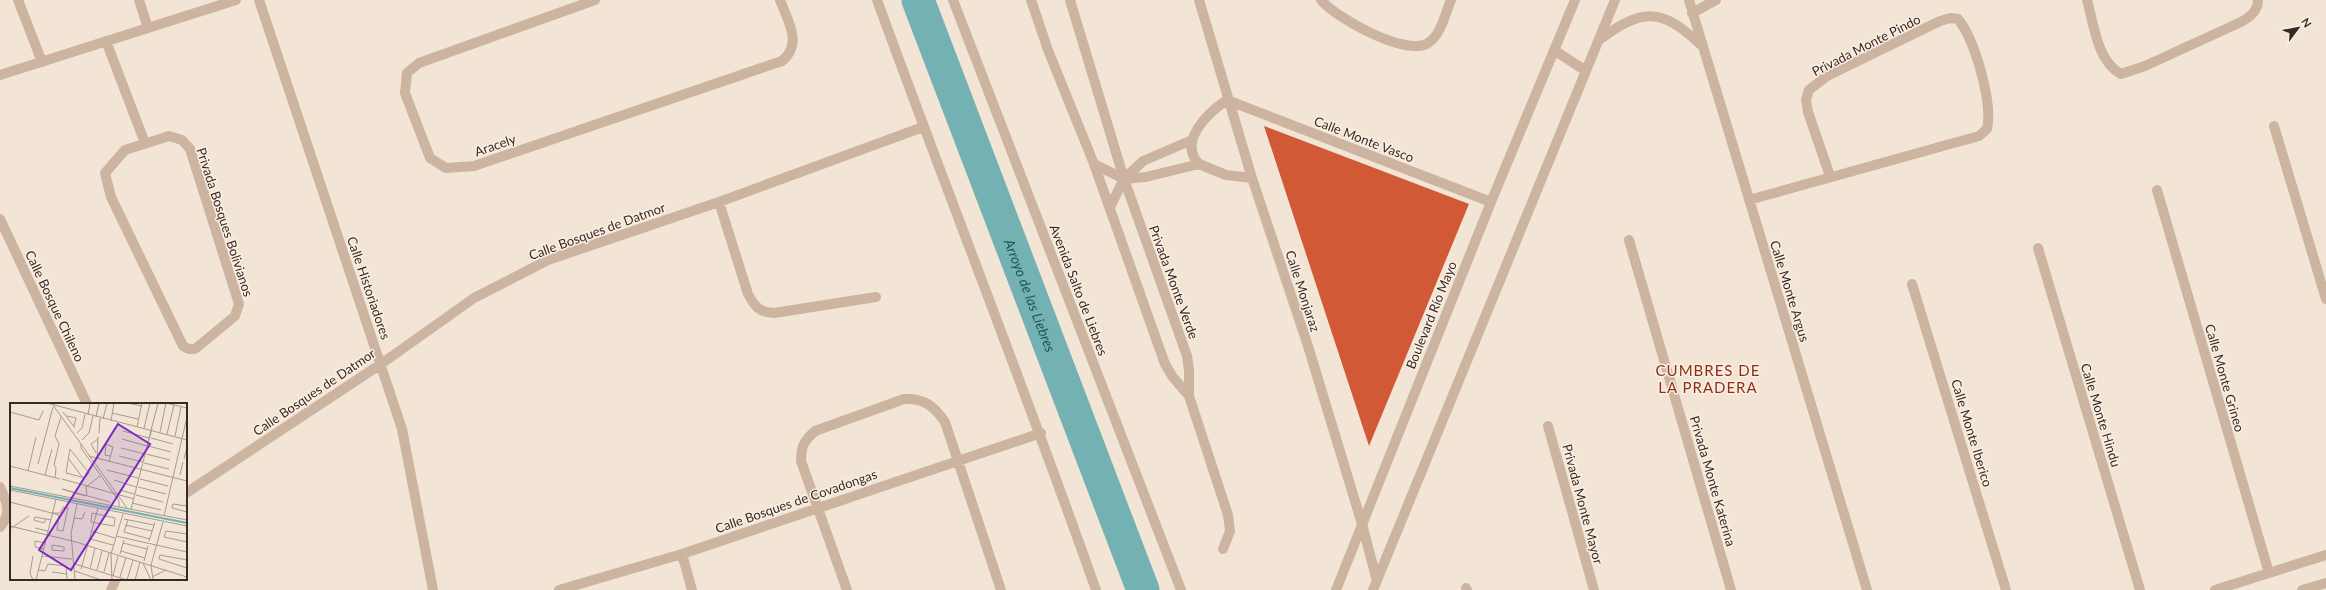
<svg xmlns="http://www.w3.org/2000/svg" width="2326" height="590" font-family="Lato,sans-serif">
	<rect width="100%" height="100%" fill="#f3e5d6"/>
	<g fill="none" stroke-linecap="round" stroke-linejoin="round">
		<path stroke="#73b1b2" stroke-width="33" id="s1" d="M 918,0 L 1143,590"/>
	</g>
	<path fill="#d15936" d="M 1264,126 L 1469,204 L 1369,446 Z"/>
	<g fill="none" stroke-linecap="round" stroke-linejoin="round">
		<path stroke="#ccb4a1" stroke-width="10" d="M 18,0 L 42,62
			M 139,0 L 148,28
			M 259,0 L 402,429 L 433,590
			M 595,0 L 419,63 L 407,73 L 405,93 L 430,158 L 446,168 L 474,166 L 782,61 C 803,44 788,21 780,0
			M 877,0 C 949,197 1026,392 1096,590
			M 953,0 L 1181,590
			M 1031,0 L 1048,50 L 1094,164 L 1165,364 L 1172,376 L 1189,396
			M 1070,0 L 1124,179 L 1187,356 L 1189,370 L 1189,396 L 1228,515 L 1230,531 L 1223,549
			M 1199,0 L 1252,178 L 1308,346 L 1362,524 L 1377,581
			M 1321,0 C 1336,18 1406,57 1428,43 C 1441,35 1445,14 1451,0
			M 1689,0 L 1867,590
			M 2087,0 C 2094,25 2097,61 2121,74 L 2145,66 L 2241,22 C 2250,17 2258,11 2258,0
			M 1692,13 L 1716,0
			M 1599,40 C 1642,8 1661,7 1701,45
			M 106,41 L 145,143
			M 1554,50 L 1586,71
			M 0,75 L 236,0
			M 2274,126 L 2326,299
			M 169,136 L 182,140 L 190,149 L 239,304 L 235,316 L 206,340 L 195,349 L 189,349 L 183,346 L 111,197 L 105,173 L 125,150 Z
			M 1094,164 L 1124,179 L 1146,177 L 1199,164 L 1226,175 L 1252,178
			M 1199,164 C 1177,141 1209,112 1227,100 L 1491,202
			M 2157,190 L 2269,573
			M 1749,200 L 1979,136 L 1987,129 C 1993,103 1975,40 1958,19 L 1951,18 L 1940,21 L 1827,76 L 1809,90 L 1806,100 L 1808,112 L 1830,176
			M 719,202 L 748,294 C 755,307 759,312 774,313 L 876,297
			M 1110,207 L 1124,179 L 1143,161 L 1192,140
			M 0,219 L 87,404
			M 1629,240 L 1731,590
			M 2038,248 L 2140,590
			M 1912,284 L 2006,590
			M 1548,426 L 1594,590
			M 0,487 C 7,502 12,514 0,527
			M 186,493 L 381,364 L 474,298 L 548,260 L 719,202 L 923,127
			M 682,554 L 692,590
			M 1466,588 L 1467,590
			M 111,590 L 116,579
			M 559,590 L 682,554 L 1041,433
			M 847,590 L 801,461 C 801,446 804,441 815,431 L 904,399 C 924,398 934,406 945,422 L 1001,590
			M 1336,590 L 1491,202 L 1575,0
			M 1373,590 L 1615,0
			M 2215,590 L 2326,555
			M 2302,590 L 2326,583"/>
	</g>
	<g text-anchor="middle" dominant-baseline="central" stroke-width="3" stroke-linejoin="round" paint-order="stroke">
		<g font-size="13" fill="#352a25" stroke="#fbefe3">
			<text transform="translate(1866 45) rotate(-27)">Privada Monte Pindo</text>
			<text transform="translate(1364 139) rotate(21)">Calle Monte Vasco</text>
			<text transform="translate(495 145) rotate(-19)">Aracely</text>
			<text transform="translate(225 222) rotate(72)">Privada Bosques Bolivianos</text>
			<text transform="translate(597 231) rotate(-20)">Calle Bosques de Datmor</text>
			<text transform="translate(1174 282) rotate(70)">Privada Monte Verde</text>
			<text transform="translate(369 288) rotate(71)">Calle Historiadores</text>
			<text transform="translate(1079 290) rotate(69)">Avenida Salto de Liebres</text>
			<text transform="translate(1303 291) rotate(72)">Calle Monjaraz</text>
			<text transform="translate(1790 291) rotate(73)">Calle Monte Argus</text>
			<text transform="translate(55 306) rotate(65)">Calle Bosque Chileno</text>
			<text transform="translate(1431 315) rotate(-68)">Boulevard Río Mayo</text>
			<text transform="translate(2225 378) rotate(74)">Calle Monte Grineo</text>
			<text transform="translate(314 392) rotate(-34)">Calle Bosques de Datmor</text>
			<text transform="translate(2101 415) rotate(73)">Calle Monte Hindu</text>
			<text transform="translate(1972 433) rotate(73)">Calle Monte Iberico</text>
			<text transform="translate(1713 481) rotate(74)">Privada Monte Katerina</text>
			<text transform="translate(796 501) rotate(-19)">Calle Bosques de Covadongas</text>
			<text transform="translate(1583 504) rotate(75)">Privada Monte Mayor</text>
		</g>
		<g font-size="14" font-style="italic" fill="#17575a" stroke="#fbefe3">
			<text stroke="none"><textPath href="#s1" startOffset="316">Arroyo de las Liebres</textPath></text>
		</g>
		<g font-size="15" letter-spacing="1" fill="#8b3017" stroke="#fbefe3">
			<text x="1708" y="370">CUMBRES DE<tspan x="1708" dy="17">LA PRADERA</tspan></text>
		</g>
	</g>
	<g transform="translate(10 403)">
		<rect width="177" height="177" fill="#f3e5d6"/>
		<path fill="none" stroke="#73b1b2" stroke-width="2" d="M 0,85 L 177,120"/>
		<path fill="none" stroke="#a79a8f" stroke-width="1" d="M 37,0 L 177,37M 118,0 L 132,3M 156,0 L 177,5M 43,2 L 117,105M 0,9 L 29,17 L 33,8M 53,9 L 65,25M 102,10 L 128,16M 78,12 L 80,0M 57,13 L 66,15 L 64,23M 86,14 L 89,0M 93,16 L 97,0M 101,18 L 104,0M 127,24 L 132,0M 134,25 L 140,0M 113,28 L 139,35M 150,29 L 156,0M 67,30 L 72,25 L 75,11M 89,30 L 90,15M 157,31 L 164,2M 165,33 L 171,4M 141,35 L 163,41M 112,36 L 137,43M 72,37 L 79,30 L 83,13M 138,40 L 142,26M 71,41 L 71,45 L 109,98 L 109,104M 138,43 L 161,49M 111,45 L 135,51M 60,46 L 79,70 L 75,75 L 56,70 ZM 86,50 L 81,41 L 88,36M 136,51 L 160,57M 79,53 L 177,78M 109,53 L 133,59M 58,55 L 73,75M 87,55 L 88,34M 174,56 L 177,44M 99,59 L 103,44 L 96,41 L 95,52 L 100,53M 134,60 L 159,66M 28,61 L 43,4M 0,63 L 50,76M 97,67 L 128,75M 18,68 L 26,34M 35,72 L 42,46M 170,72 L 173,59M 45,75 L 46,65 L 44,62 L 49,41 L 45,33 L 51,14M 52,76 L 124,96M 130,76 L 158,83M 104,77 L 126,84M 0,83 L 177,117M 128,84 L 156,91M 52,86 L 100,99M 52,86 L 75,93M 0,87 L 177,123M 110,87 L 124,91M 126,92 L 153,99M 77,93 L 76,84 L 90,73M 0,99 L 49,112 L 47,127 L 53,128 L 58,105 L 53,104 L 50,110 L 42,110M 122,100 L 151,107M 177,103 L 163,101 L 162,105 L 177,109M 121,106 L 148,0M 82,110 L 105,115 L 104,123 L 81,119 ZM 154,113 L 177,14M 64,115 L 72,116 L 75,109M 36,116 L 34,120 L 24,117 L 25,114 L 41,117M 114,116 L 144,122M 118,117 L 114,129 L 140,136M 115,122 L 142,128M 0,123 L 66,139 L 177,174M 25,125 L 38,128M 0,126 L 19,113M 82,128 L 105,135M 177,131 L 156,128 L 154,134 L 177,139M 106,133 L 177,149M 80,136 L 103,142M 139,138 L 145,119M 113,140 L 137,146M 42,142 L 54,144 L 54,148 L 42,147 ZM 34,146 L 25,144 L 25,138 L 36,140M 111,148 L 135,155M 110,151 L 114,137M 23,153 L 20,170 L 23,177M 32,153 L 62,156M 177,157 L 150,152 L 149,156 L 177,165M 134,158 L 138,143M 133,160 L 141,177M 65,161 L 117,177M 71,166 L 88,105M 80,166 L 85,145M 29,167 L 35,168 L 38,161 L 56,163 L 57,177M 87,167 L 92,148M 65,168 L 91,177M 42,169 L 57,171M 94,169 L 99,150M 103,173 L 108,153M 110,174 L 116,155M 142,174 L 156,167M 26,177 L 46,96M 65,177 L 61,131 L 67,101M 102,177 L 101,151 L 113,111M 117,177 L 123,157M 125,177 L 130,159M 143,177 L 141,162 L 153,119"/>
		<path fill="#7b2cbf" fill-opacity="0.15" stroke="#7b2cbf" stroke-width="2" d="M 108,21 L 140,41 L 61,167 L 29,147 Z"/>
		<rect width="177" height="177" fill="none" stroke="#352a25" stroke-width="2"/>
	</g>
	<g transform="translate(2298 28) rotate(58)" stroke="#fbefe3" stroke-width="3" paint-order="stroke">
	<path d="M0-3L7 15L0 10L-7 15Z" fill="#352a25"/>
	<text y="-6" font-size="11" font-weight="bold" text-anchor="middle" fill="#352a25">N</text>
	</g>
</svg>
